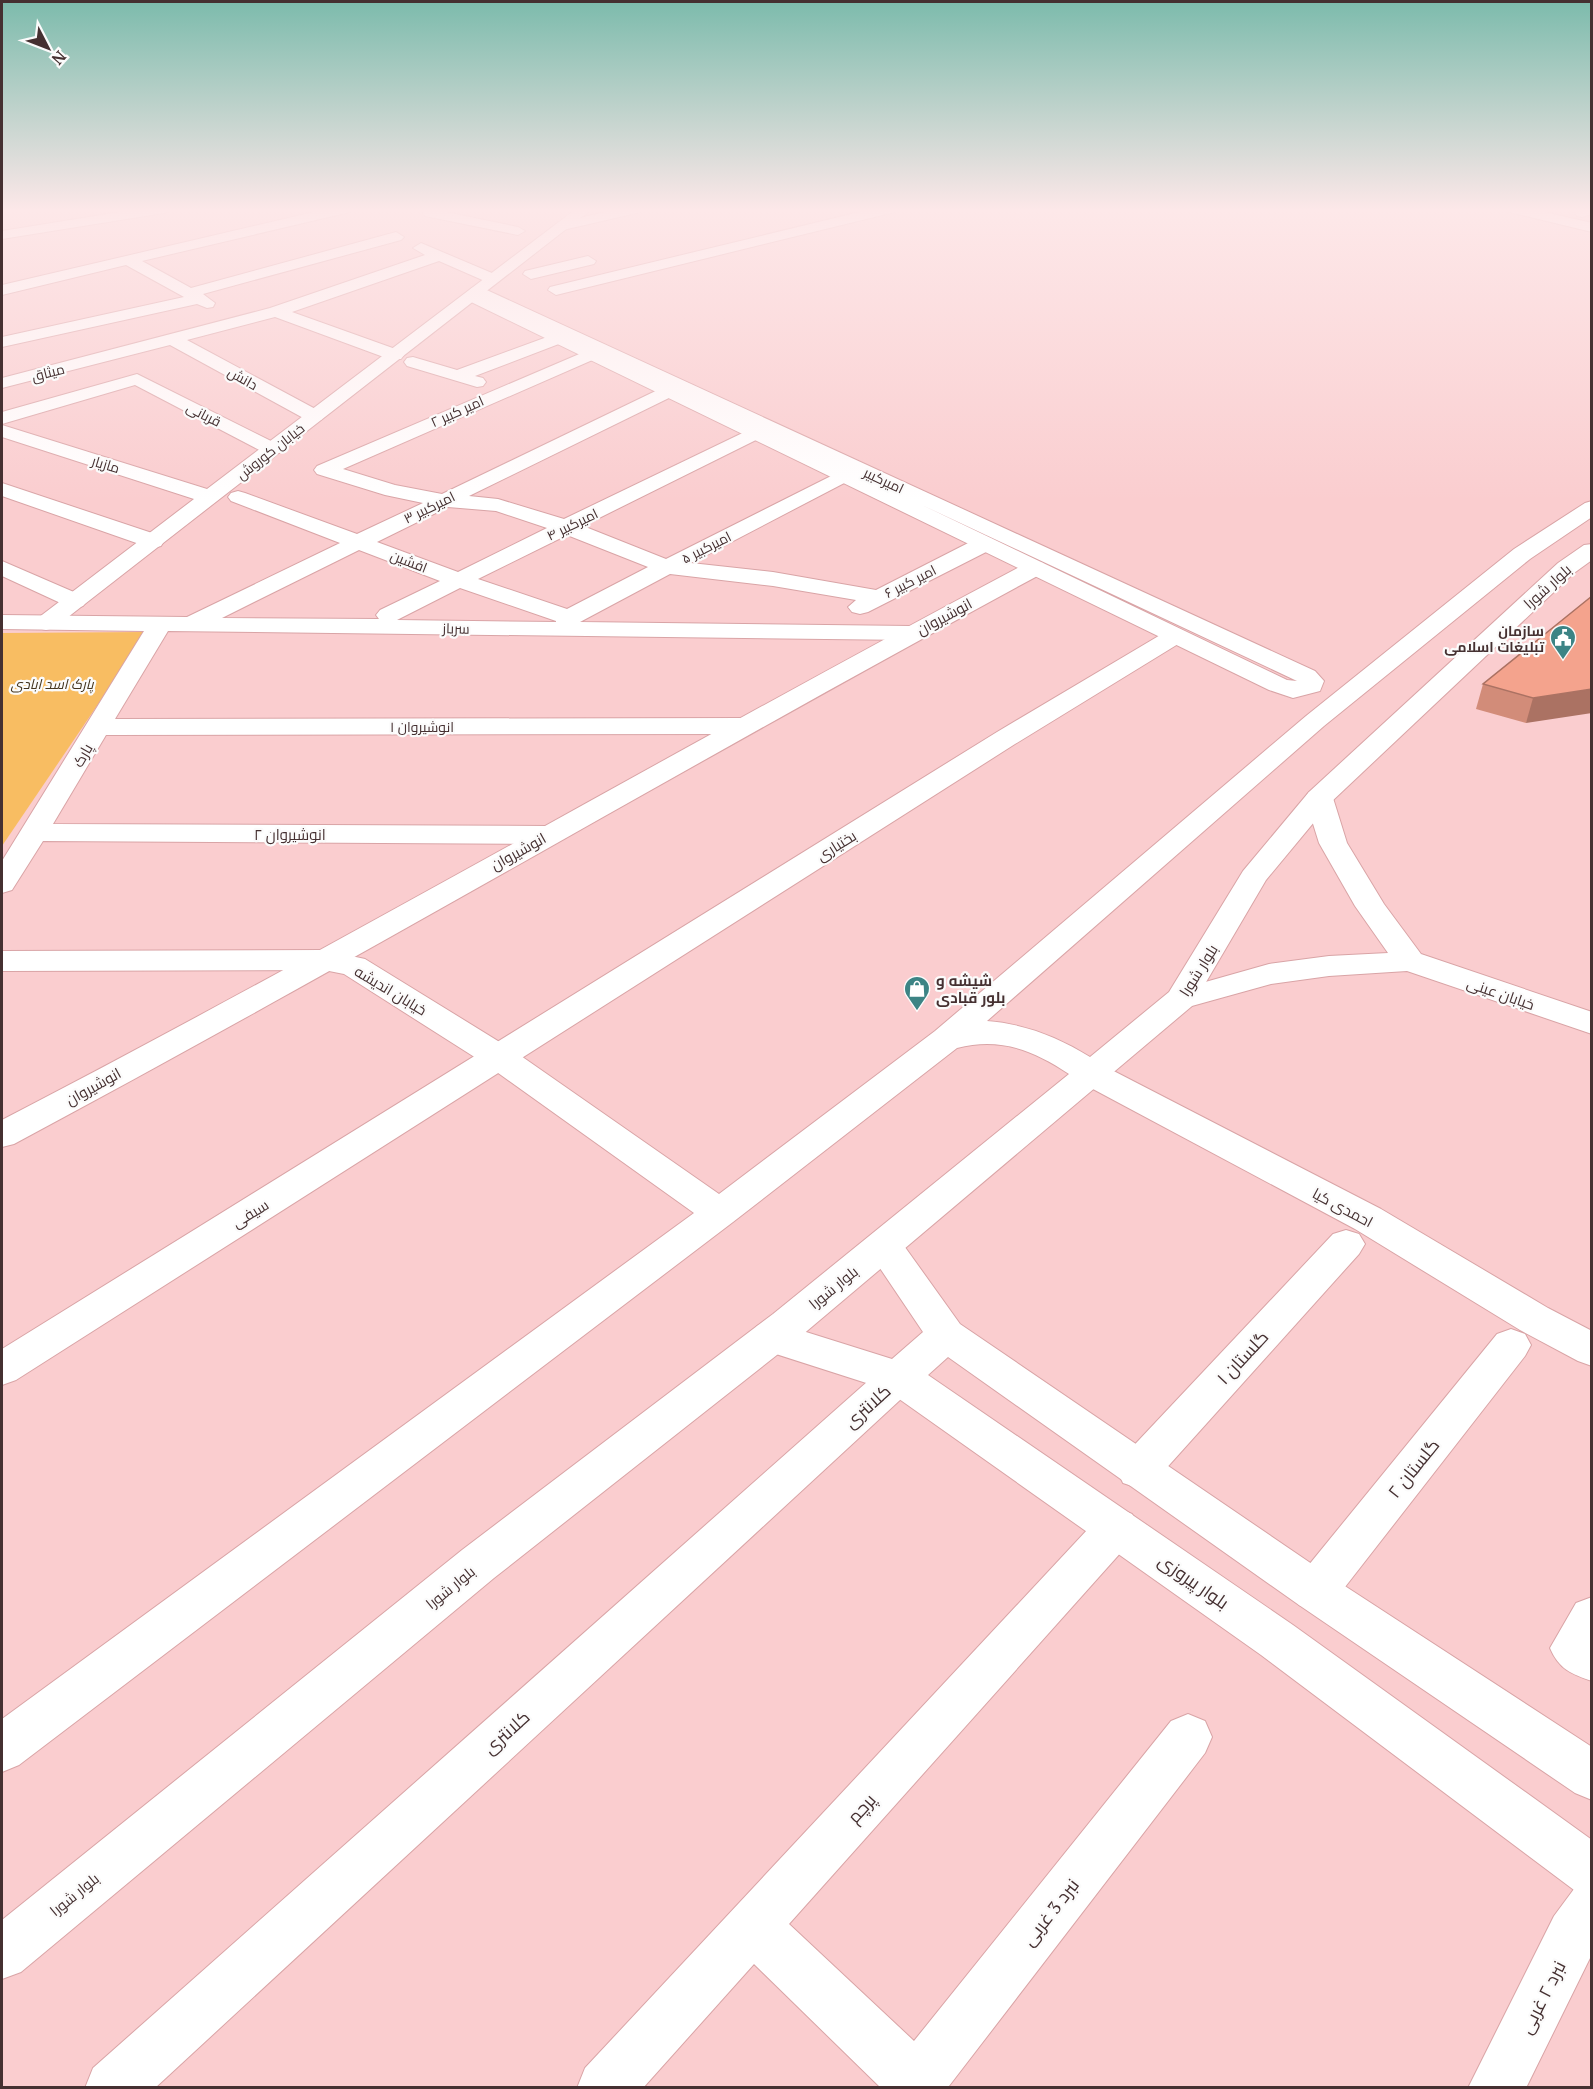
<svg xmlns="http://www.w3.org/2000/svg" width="1593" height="2089" font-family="'PT Serif',Cairo,serif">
	<rect width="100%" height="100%" fill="#facdcf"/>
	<path fill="#f8bd62" d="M 147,632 L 2,846 L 2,633 Z"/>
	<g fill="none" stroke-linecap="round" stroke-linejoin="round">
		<defs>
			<path id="minor" d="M 138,209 L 171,209 L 164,213 L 2,239 L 2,231 Z
				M 327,209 L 352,209 L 350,212 L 142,261 L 191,288 L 396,232 L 404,237 L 401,240 L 203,294 L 215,303 L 213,307 L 207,308 L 197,304 L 2,347 L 2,337 L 184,297 L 126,265 L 2,295 L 2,285 Z
				M 431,209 L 518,227 L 525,231 L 518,235 L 425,216 L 423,213 L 425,210 Z
				M 618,209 L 643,209 L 641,212 L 563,230 L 556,226 L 558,223 Z
				M 872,209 L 897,209 L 895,212 L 556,295 L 548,290 L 550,287 Z
				M 1579,209 L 1592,209 L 1592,214 L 1582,217 L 1577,216 L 1575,213 Z
				M 421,243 L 499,276 L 501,279 L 493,284 L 487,282 L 439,261 L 292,312 L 401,351 L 404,355 L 401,359 L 389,359 L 275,317 L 187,340 L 321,412 L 324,416 L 321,420 L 307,420 L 170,345 L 2,388 L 2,378 L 270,308 L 425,255 L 413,248 Z
				M 588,256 L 596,261 L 594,264 L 531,279 L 523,274 L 525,271 Z
				M 558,333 L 564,334 L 567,338 L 564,342 L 475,376 L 483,378 L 486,382 L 483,386 L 477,387 L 407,366 L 404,362 L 407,358 L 413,357 L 457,370 Z
				M 591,349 L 597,350 L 600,354 L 597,358 L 343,469 L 395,485 L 442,494 L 668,385 L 675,387 L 677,391 L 675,395 L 469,496 L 498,499 L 564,519 L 755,427 L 762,429 L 765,433 L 762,437 L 583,526 L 666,559 L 843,470 L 850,472 L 853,476 L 850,480 L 691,563 L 773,572 L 876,590 L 976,539 L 984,537 L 992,539 L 995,544 L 992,549 L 868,612 L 860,614 L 852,612 L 848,607 L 856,600 L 773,586 L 670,574 L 580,622 L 911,626 L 919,628 L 923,633 L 919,638 L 911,640 L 168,631 L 115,719 L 745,718 L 754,721 L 758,726 L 754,731 L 745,734 L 106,735 L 53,824 L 547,826 L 557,829 L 561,835 L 557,841 L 547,844 L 43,841 L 12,890 L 2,893 L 2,861 L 144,631 L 2,629 L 2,615 L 187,617 L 340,543 L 231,501 L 228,497 L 231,493 L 238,491 L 245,493 L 357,534 L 423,503 L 385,495 L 317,474 L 314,470 L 317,466 ZM 448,507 L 496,511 L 547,528 L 458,572 L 377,542 ZM 567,535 L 648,567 L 567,609 L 478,579 ZM 359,550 L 440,581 L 380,610 L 376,615 L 379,619 L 222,618 ZM 460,588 L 556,621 L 556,622 L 397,620 Z
				M 137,374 L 279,445 L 282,449 L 279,453 L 265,453 L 135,385 L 2,424 L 2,412 Z
				M 2,483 L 161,536 L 164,541 L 161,546 L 153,548 L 145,546 L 2,496 Z
				M 2,561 L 83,596 L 87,601 L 83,606 L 75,608 L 67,606 L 2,576 Z
				M 1175,629 L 1183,631 L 1187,636 L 1183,641 L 1015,744 L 16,1380 L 2,1385 L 2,1349 L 997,732 L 1167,631 Z
				M 1090,1062 L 1102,1065 L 1381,1209 L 1548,1308 L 1592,1331 L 1592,1366 L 1578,1361 L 1520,1330 L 1355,1229 L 1078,1081 L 1073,1073 L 1078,1065 Z
				M 1346,1230 L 1359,1234 L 1365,1244 L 1359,1254 L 1153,1483 L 1138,1488 L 1123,1483 L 1117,1470 L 1123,1457 L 1333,1234 Z
				M 1511,1329 L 1525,1334 L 1531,1345 L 1525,1356 L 1331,1605 L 1315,1611 L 1299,1605 L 1292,1591 L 1299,1577 L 1497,1334 Z
				M 899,1361 L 913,1366 L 919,1377 L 913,1388 L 155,2088 L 85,2088 L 93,2068 L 885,1366 Z
				M 1117,1508 L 1132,1514 L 1139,1527 L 1132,1540 L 789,1924 L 914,2041 L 1171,1721 L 1188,1714 L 1205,1721 L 1212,1737 L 1205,1753 L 949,2086 L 950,2088 L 881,2088 L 754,1964 L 643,2088 L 577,2088 L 585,2068 L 1102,1514 Z
				M 1592,1597 L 1592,1681 C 1571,1674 1559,1669 1550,1648 L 1576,1603 Z
				M 1592,1881 L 1592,1954 L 1526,2088 L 1468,2088 L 1554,1916 L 1574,1889 Z"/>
			<path id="tertiary" d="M 576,209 L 592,209 L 54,628 L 46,630 L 38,628 L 34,623 L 38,618 L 194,499 L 2,437 L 2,425 L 207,489 Z
				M 1035,561 L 1043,563 L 1046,568 L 1043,573 C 698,759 360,959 14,1144 L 2,1147 L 2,1120 C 347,941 683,745 1027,563 Z
				M 1319,790 L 1329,792 L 1333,798 L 1347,843 L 1384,904 L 1421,954 L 1592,1012 L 1592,1034 L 1407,971 L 1329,976 L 1271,984 L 1181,1009 L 1170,1006 L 1165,999 L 1170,992 L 1269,964 L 1329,956 L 1388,953 L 1355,906 L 1319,843 L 1305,798 L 1309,792 Z
				M 884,1232 L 897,1236 L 960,1324 L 1331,1577 L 1592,1747 L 1592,1800 L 1575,1793 L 1299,1605 L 948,1357 L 928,1375 L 1293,1625 L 1592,1840 L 1592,1897 L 1574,1890 L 1261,1655 L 885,1389 L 757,1348 L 751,1337 L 757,1326 L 771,1321 L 892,1359 L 923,1332 L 865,1246 L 871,1236 Z"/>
			<path id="secondary" d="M 1507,209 L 1531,209 L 1592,223 L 1592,232 L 1509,212 Z
				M 478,286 L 1315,671 L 1324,681 L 1320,691 L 1293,698 L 1269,690 L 465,299 L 463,296 L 472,288 ZM 922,505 L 1297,681 L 1287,680 Z
				M 1592,501 L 1592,517 L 1530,559 L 1324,726 L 987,1021 C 1025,1024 1058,1037 1090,1057 L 1169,992 L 1243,871 L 1309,792 L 1558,563 L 1584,545 L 1592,544 L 1592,560 L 1574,573 L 1329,804 L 1266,880 L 1192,1006 L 801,1336 L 494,1578 L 21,1972 L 2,1979 L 2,1920 L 462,1550 L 773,1314 L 1069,1074 C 1033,1050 1000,1037 957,1048 L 733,1222 L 19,1765 L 2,1772 L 2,1719 L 694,1213 L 487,1065 L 344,974 L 324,970 L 2,971 L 2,951 L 324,950 L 365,959 L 511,1049 L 719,1194 L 935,1031 L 1306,716 L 1514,549 L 1585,503 Z"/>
		</defs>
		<use href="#minor" stroke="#d9a4a6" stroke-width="2"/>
		<use href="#tertiary" stroke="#d9a4a6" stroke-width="2"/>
		<use href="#secondary" stroke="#d9a4a6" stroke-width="2"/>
		<use href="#minor" fill="#fff" fill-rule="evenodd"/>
		<use href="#tertiary" fill="#fff" fill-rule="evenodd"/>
		<use href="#secondary" fill="#fff" fill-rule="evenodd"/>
	</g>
	<path fill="#d28c79" d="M 1592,596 L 1526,723 L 1476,709 L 1483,684 Z"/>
	<path fill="#ab7263" d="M 1592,689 L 1592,713 L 1526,723 L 1533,698 Z"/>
	<path fill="#f4a38d" stroke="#ab7263" stroke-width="1.5" d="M 1592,596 L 1592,689 L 1533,698 L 1483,684 Z"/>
	<linearGradient id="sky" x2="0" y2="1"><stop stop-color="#7cbbac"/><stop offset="0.42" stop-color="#fde8e9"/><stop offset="1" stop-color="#fde8e9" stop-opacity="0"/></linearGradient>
	<rect width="1593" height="501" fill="url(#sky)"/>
	<defs>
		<symbol id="civic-pin" viewBox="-11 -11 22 30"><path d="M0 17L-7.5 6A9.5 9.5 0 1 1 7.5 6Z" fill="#3c8485" stroke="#fbfbfb"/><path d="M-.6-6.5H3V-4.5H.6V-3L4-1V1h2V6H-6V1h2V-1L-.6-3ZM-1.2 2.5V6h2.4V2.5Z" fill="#fff"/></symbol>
		<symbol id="shop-pin" viewBox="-11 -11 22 30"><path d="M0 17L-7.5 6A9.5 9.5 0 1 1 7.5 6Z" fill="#3c8485" stroke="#fbfbfb"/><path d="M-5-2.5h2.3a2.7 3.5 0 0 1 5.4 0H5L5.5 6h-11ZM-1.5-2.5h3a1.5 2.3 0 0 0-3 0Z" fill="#fff"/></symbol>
	</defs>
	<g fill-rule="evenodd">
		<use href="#civic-pin" x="1548" y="623" width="30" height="40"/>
		<use href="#shop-pin" x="902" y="974" width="30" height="40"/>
	</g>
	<g text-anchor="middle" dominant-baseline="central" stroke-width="4.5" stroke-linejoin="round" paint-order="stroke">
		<g font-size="14" fill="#453031" stroke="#fbfbfb">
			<text transform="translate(48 372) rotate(-14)">میثاق</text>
			<text transform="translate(243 378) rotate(29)">دانش</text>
			<text transform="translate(457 411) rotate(-24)">امیر کبیر ۲</text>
			<text transform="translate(204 414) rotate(27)">قربانی</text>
			<text transform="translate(270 451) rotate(-38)">خیابان کوروش</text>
			<text transform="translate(106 464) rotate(17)">مازیار</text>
			<text transform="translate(884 480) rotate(25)">امیرکبیر</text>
			<text transform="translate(429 507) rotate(-26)">امیرکبیر ۳</text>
			<text transform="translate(572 524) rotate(-26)">امیرکبیر ۴</text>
			<text transform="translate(706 547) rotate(-27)">امیرکبیر ۵</text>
			<text transform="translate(409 561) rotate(21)">افشین</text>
			<text transform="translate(910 581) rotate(-27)">امیر کبیر ۶</text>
			<text transform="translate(456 628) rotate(1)">سرباز</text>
			<text x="422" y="726">انوشیروان ۱</text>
		</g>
		<g font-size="14" font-weight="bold" fill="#453031" stroke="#fbfbfb" text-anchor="end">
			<text x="1544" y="630">سازمان<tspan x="1544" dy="16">تبلیغات اسلامی</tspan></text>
		</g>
		<g font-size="14" font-style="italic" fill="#44351f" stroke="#fbfbfb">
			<text x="52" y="683">پارک اسد ابادی</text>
		</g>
		<g font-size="15" fill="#453031" stroke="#fbfbfb">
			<text transform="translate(1547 586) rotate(-42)">بلوار شورا</text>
			<text transform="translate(944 616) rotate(-28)">انوشیروان</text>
			<text transform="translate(82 755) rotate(-60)">پارک</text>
			<text x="290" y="834">انوشیروان ۲</text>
			<text transform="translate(836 845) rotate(-32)">بختیاری</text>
			<text transform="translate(518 851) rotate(-29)">انوشیروان</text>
			<text transform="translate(1198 970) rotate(-58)">بلوار شورا</text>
			<text transform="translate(391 990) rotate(31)">خیابان اندیشه</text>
			<text transform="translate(1501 993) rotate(19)">خیابان عینی</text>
			<text transform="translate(93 1086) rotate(-29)">انوشیروان</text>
			<text transform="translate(1343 1207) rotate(28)">احمدی کیا</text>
			<text transform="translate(250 1213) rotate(-32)">سیفی</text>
			<text transform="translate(833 1287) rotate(-39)">بلوار شورا</text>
			<text transform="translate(450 1587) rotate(-39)">بلوار شورا</text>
			<text transform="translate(74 1894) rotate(-39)">بلوار شورا</text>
		</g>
		<g font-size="15" font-weight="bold" fill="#453031" stroke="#fbfbfb" text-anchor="start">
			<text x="936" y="980">شیشه و<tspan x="936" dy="17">بلور قبادی</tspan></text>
		</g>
		<g font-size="18" fill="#453031" stroke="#fbfbfb">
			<text transform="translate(1242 1357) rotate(-47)">گلستان ۱</text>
			<text transform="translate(867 1406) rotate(-42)">کلانتری</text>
			<text transform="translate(1413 1468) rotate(-51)">گلستان ۲</text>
			<text transform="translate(1194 1581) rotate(35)">بلوار پیروزی</text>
			<text transform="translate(506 1732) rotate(-42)">کلانتری</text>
			<text transform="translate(861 1808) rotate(-48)">پرچم</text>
			<text transform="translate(1050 1912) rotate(-52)">نبرد 3 غربی</text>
			<text transform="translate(1542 1997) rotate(-63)">نبرد ۲ غربی</text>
		</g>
	</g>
	<rect width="1593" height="2089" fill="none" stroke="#453031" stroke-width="6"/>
	<g transform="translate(48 48) rotate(132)" stroke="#fbfbfb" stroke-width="4.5" paint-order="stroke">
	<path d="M0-4.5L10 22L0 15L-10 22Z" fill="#453031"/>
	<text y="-9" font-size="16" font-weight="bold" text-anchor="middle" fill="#453031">N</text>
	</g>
</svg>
